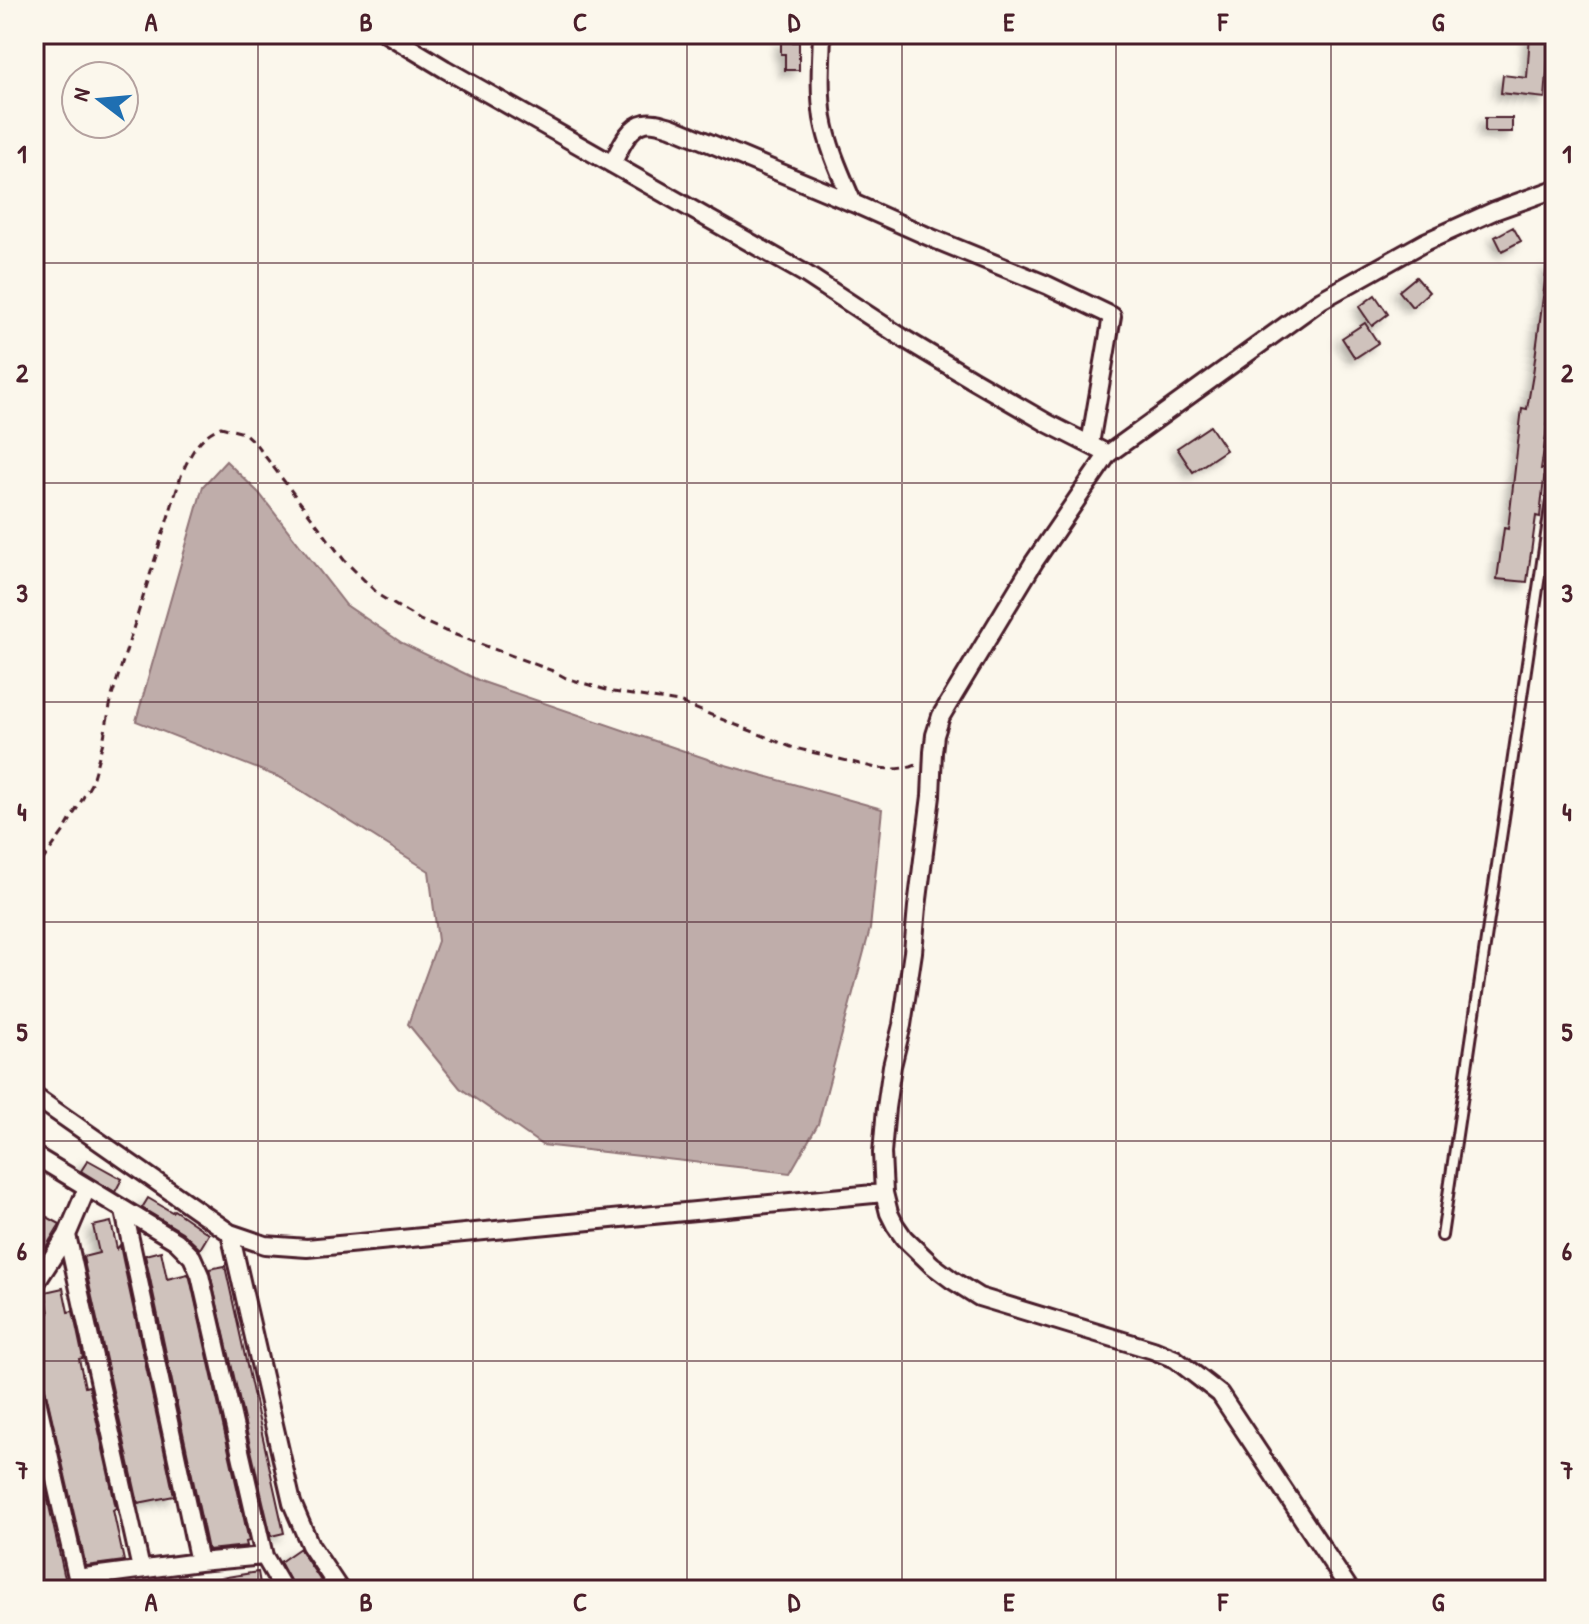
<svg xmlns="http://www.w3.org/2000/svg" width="1589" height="1624" font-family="'Patrick Hand',sans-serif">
	<defs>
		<filter id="shadow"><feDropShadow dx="-5.5" dy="5.5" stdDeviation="4" flood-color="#0004"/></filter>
	</defs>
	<rect width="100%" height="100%" fill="#fbf7ec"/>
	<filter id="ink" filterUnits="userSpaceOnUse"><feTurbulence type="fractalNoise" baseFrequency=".0125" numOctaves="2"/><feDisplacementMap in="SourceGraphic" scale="16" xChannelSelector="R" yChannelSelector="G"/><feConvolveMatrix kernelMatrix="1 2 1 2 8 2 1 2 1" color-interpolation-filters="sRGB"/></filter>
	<g filter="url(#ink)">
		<path fill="#bfadaa" stroke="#907477" stroke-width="2" d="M 226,461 L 259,493 L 346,605 L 402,643 L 480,681 L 722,764 L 882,809 L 870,929 L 818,1124 L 790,1173 L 542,1145 L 460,1088 L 408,1024 L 438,941 L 429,871 L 281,778 L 136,721 L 203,486 Z"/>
		<path fill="#cfc2bc" stroke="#4a1f2b" stroke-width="2" filter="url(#shadow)" d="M 1530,34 L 1550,34 L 1545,98 L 1501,93 L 1503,75 L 1527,78 Z
			M 781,42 L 799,42 L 799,70 L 785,70 L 785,54 L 781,54 Z
			M 1485,118 L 1512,118 L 1512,132 L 1485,132 Z
			M 1513,227 L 1521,241 L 1502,251 L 1495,237 Z
			M 1547,266 L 1555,266 L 1555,403 L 1551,402 L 1541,469 L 1545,469 L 1540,517 L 1536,516 L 1527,582 L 1497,579 L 1504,528 L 1508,529 L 1522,408 L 1527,409 L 1533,374 Z
			M 1416,277 L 1429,292 L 1412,307 L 1399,291 Z
			M 1375,295 L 1388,314 L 1372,326 L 1359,307 Z
			M 1365,323 L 1378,343 L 1355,358 L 1342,338 Z
			M 1210,426 L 1226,450 L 1193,472 L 1177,448 Z
			M 88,1160 L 122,1179 L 115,1192 L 81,1171 Z
			M 148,1198 L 172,1212 L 174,1210 L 209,1234 L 200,1249 L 182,1232 L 142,1208 Z
			M 34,1210 L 60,1224 L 34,1266 Z
			M 111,1222 L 117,1249 L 120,1245 L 123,1260 L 174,1496 L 138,1503 L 83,1257 L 99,1253 L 93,1226 Z
			M 161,1251 L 167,1279 L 188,1274 L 190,1278 L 249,1541 L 246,1542 L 247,1546 L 208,1550 L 145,1255 Z
			M 225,1266 L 284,1533 L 271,1536 L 209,1269 Z
			M 63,1288 L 68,1312 L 73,1311 L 83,1358 L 79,1359 L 85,1387 L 89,1386 L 116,1508 L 113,1510 L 124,1561 L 86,1566 L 43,1380 L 34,1338 L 34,1317 L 49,1313 L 45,1292 Z
			M 34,1437 L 64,1574 L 69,1590 L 34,1590 Z
			M 300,1548 L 301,1551 L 327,1590 L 295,1590 L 280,1562 Z
			M 258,1572 L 261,1590 L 191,1590 L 190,1583 Z"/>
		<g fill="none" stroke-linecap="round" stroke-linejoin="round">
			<defs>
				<path id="lane" d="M 1442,1236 L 1555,474"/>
				<path id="street" d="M 387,34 L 445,69 L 804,273 L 903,338 L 973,380 L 1049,424 L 1108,454
					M 822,34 C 821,62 819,90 823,118 C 828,147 841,175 853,203
					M 612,164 C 619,151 628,126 645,123 C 653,121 663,125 671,127 L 853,203 L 934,239 L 1047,285 L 1112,316 L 1090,444
					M 34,1096 L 230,1233 L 265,1245 L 307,1248 L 884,1193
					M 34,1163 L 37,1157 L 176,1241 L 192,1257 L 200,1275 L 264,1556 L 284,1590
					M 124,1211 L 199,1562
					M 230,1233 L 292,1503 L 310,1545 L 340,1590
					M 67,1235 L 141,1569
					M 34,1286 L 67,1235 L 87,1188
					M 34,1387 L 80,1590
					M 77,1578 L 199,1562 L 264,1556
					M 1350,1590 L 1220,1394 L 1175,1359 L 1153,1350 L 979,1297 L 952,1280 L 932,1265 L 904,1238 L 895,1225 L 889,1213 L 884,1193 L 882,1153 L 886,1108 L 892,1066 L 902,1025 L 913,952 L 917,907 L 931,796 L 933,752 L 935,735 L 941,716 L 1034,562 L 1108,454 L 1321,300 L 1425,242 L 1494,211 L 1555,189"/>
			</defs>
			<use href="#lane" stroke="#4a1f2b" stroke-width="14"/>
			<use href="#street" stroke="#4a1f2b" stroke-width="22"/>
			<path stroke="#4a1f2b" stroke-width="3" stroke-dasharray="8 6" stroke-linecap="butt" d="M 34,872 L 64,831 L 91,784 L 103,742 L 112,696 L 182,473 C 191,453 199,436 221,427 L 244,433 L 255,443 L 344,560 L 380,596 L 420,620 L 445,631 L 553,671 L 566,678 L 613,692 L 679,702 L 791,747 L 876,768 L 895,769 L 911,767 L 918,764"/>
			<use href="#lane" stroke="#fbf7ec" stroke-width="8"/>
			<use href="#street" stroke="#fbf7ec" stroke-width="16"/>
		</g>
	</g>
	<path fill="none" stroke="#4a1f2b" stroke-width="2" stroke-opacity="0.55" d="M 258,34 L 258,1590M 473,34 L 473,1590M 687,34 L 687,1590M 902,34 L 902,1590M 1116,34 L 1116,1590M 1331,34 L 1331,1590M 34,263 L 1555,263M 34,483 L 1555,483M 34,702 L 1555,702M 34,922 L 1555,922M 34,1141 L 1555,1141M 34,1361 L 1555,1361"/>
	<rect width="1589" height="1624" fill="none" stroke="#fbf7ec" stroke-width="88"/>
	<g transform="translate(100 100) rotate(286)"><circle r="38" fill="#fbf7ec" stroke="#b4a19f" stroke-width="2"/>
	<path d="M0-6L14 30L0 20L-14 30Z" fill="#1f6fb2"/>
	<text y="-12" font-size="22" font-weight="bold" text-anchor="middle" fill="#4a1f2b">N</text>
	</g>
	<rect x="44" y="44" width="1501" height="1536" fill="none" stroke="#4a1f2b" stroke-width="3"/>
	<g font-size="26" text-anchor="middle" font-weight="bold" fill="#4a1f2b">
		<text x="151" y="31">A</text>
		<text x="366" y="31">B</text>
		<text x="580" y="31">C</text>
		<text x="794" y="31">D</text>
		<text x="1009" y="31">E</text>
		<text x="1223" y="31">F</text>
		<text x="1438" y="31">G</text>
		<text x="22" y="163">1</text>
		<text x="1567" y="163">1</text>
		<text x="22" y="382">2</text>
		<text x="1567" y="382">2</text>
		<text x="22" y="602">3</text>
		<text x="1567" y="602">3</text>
		<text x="22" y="821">4</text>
		<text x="1567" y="821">4</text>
		<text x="22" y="1041">5</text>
		<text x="1567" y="1041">5</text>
		<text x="22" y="1260">6</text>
		<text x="1567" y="1260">6</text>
		<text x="22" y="1479">7</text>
		<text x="1567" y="1479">7</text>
		<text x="151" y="1611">A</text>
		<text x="366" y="1611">B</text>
		<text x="580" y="1611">C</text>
		<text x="794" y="1611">D</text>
		<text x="1009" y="1611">E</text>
		<text x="1223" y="1611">F</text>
		<text x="1438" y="1611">G</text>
	</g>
</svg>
